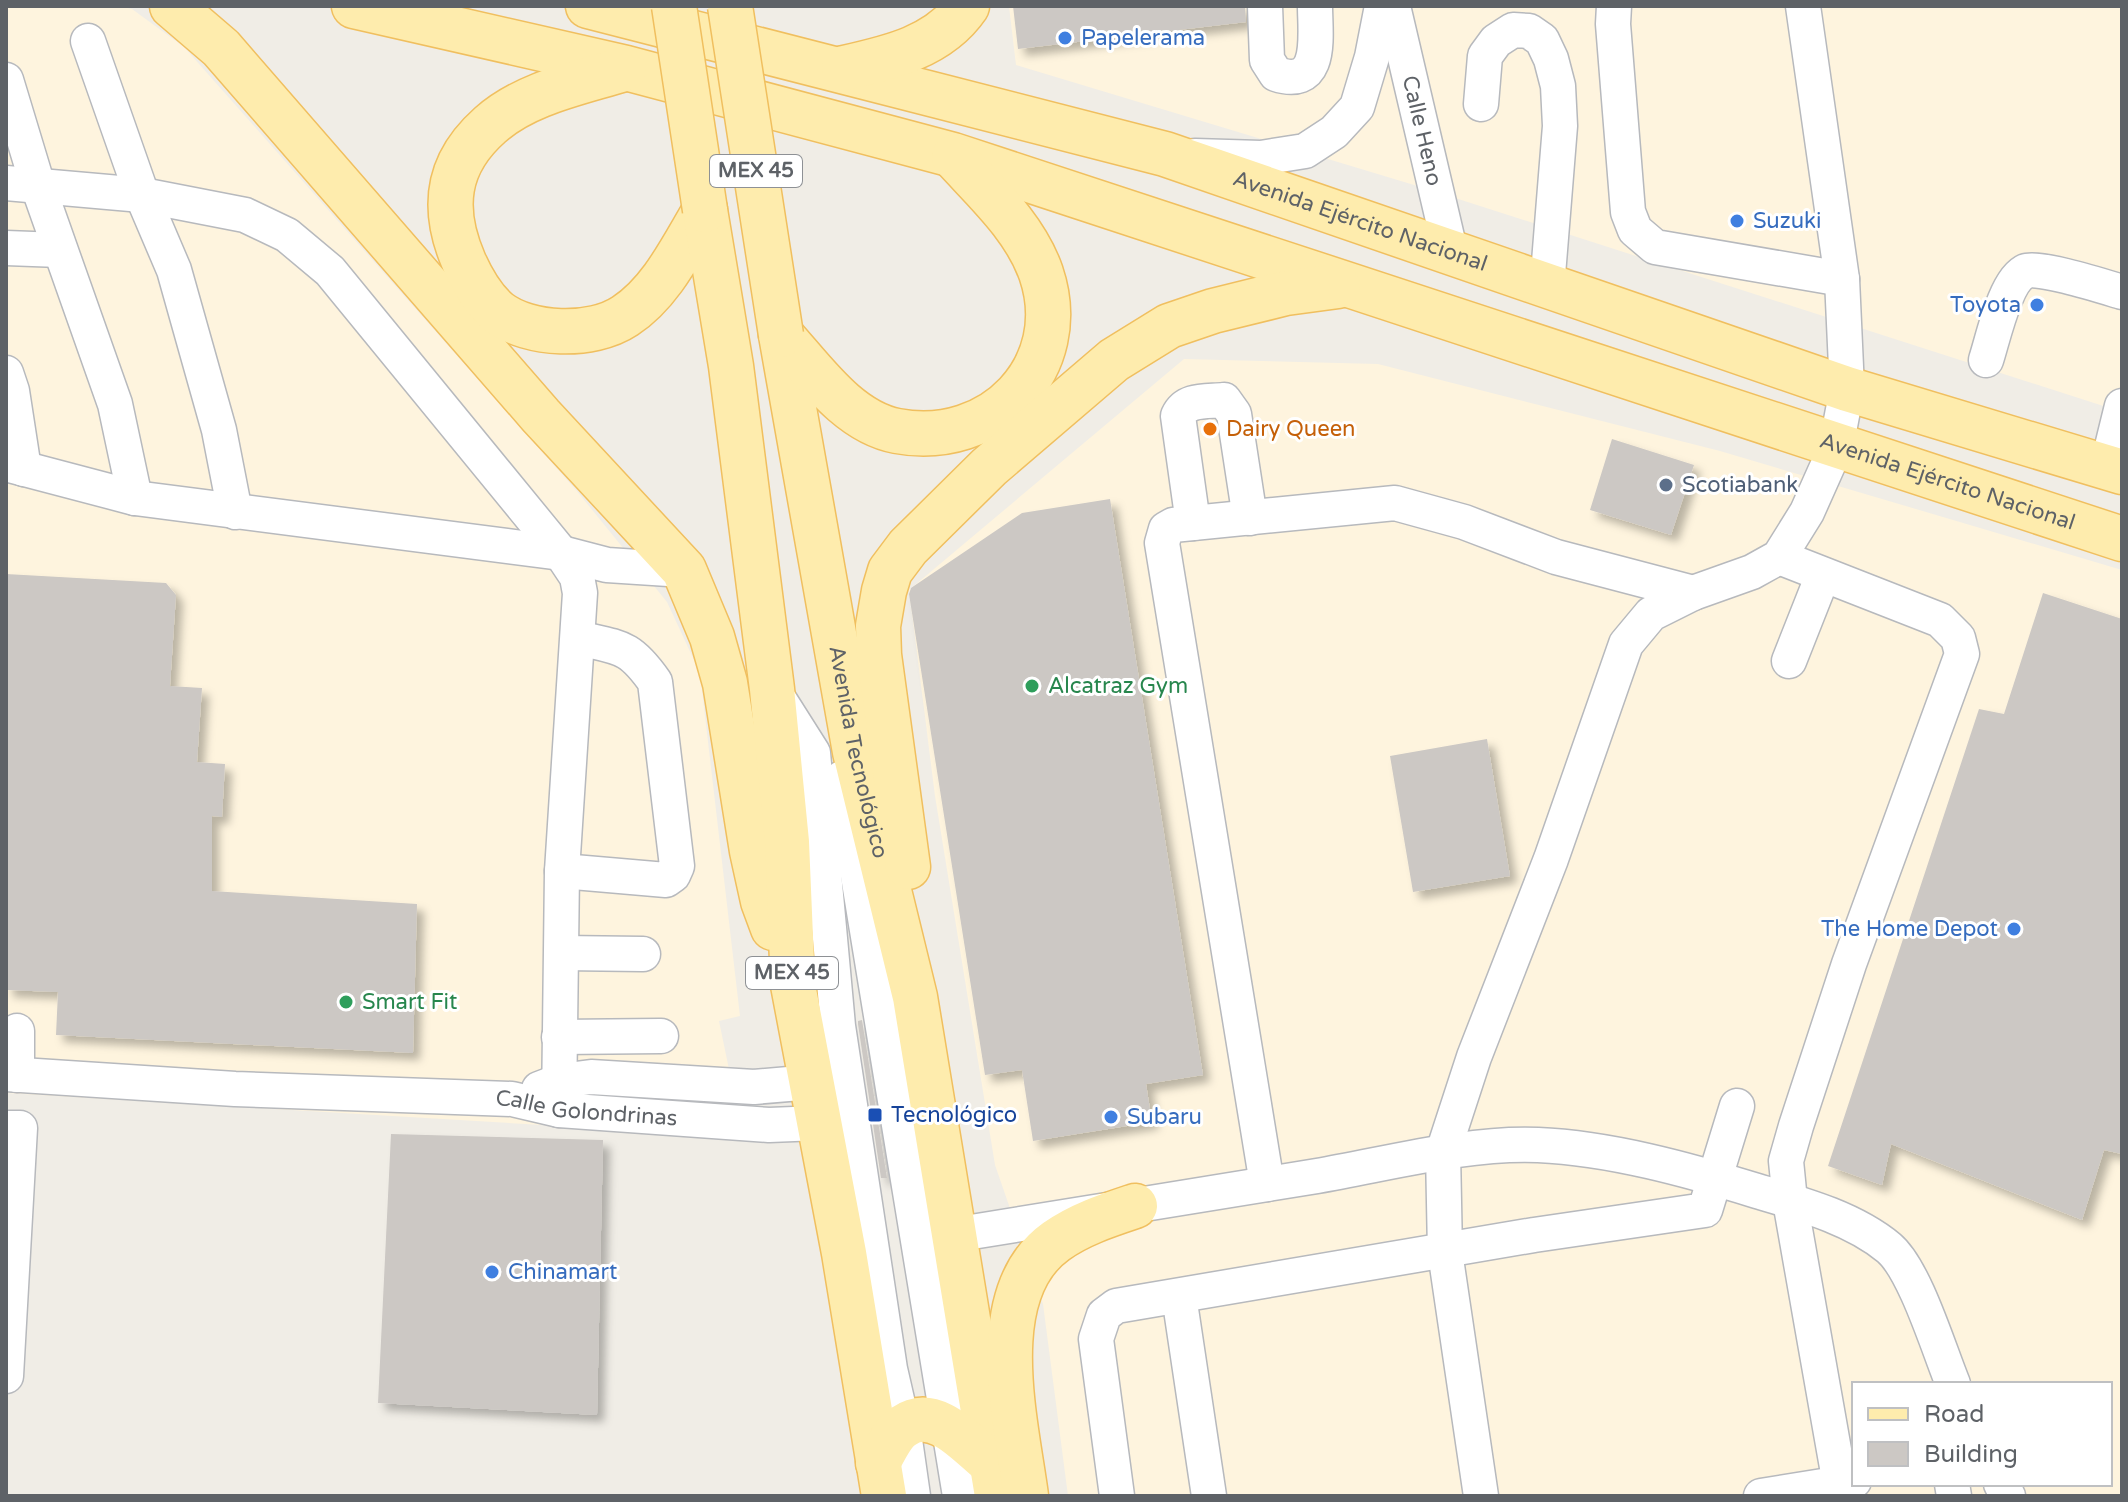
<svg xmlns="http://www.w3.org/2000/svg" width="2128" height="1502" viewBox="0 0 2128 1502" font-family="'Varela Round',sans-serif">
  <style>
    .commercial { fill: #fef4de; fill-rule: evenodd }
    .building { fill: #ccc8c4; filter: url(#shadow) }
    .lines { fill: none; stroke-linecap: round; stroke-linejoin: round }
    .minor-casing { stroke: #b7b9bd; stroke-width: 37 }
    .major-casing { stroke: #f0bf5f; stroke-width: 47 }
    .minor { stroke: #fff; stroke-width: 34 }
    .major { stroke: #feecad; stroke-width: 44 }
    .major-bridge-casing { stroke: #f0bf5f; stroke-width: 47; stroke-linecap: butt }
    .major-bridge { stroke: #feecad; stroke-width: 44 }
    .shop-dot { fill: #3f7fe0; stroke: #fff; stroke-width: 3 }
    .food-dot { fill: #e8710a; stroke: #fff; stroke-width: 3 }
    .service-dot { fill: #5c6f8a; stroke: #fff; stroke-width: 3 }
    .leisure-dot { fill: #2e9e5b; stroke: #fff; stroke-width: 3 }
    .transit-dot { fill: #1a4fb4; stroke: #fff; stroke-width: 3 }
    .labels { text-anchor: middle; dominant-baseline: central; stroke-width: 6; stroke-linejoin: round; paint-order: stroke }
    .shield { fill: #fff; stroke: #8e9195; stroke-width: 2 }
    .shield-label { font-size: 20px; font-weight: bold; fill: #5e6267 }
    .shop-label { font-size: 22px; fill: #366cbe; stroke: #fff; text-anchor: start }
    .street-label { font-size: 22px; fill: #5e6267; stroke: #fff }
    .food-label { font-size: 22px; fill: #c56008; stroke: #fff; text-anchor: start }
    .service-label { font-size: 22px; fill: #4e5e75; stroke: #fff; text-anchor: start }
    .leisure-label { font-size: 22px; fill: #27864d; stroke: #fff; text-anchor: start }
    .transit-label { font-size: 22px; fill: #164399; stroke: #fff; text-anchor: start }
  </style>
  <defs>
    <filter id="shadow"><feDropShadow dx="7" dy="7" stdDeviation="4" flood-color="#0004"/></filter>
  </defs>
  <rect width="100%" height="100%" fill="#f0ede6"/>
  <!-- commercial -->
  <path class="commercial" d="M6 6H119L132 9 184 47 576 490 667 602 700 673 740 1016 719 1021 743 1137 6 1093Z
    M1009 6H2122V412L1424 188 1016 65Z
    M1184 359 1378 364 1720 451 2122 570V1496H1068L1043 1304 995 1165 935 796 909 590ZM1854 1384H2110V1484H1854Z"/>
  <!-- building -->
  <path class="building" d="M1013 6H1245L1246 22 1018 49Z
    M1612 439 1694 465 1671 535 1590 510Z
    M1110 499 1203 1075 1146 1084 1152 1122 1033 1141 1022 1070 985 1075 909 594 911 588 1022 513Z
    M6 574 166 583 176 595 170 686 202 688 197 762 225 764 222 817 212 816V891L417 904 413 1053 56 1035 58 992 6 990Z
    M2043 593 2122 619V1154L2104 1150 2082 1220 1891 1144 1882 1185 1828 1166 1979 709 2004 714Z
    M1487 739 1510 876 1413 892 1390 756Z
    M862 1020 887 1178H881L858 1024V1021Z
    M391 1134 603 1140 597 1415 378 1403Z"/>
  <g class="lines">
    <!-- minor casing -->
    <g class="minor-casing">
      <g id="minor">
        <path d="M1265 6 1267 60 1276 74C1324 90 1315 35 1315 6"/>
        <path id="s1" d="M1393 6 1451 254"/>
        <path d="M1614 6 1613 24 1628 212 1635 230 1655 247 1842 279"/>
        <path d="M88 41 142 195 174 270 219 430 235 512"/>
        <path d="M6 80 38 186 115 404 135 498"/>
        <path d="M1481 104 1485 56 1496 41 1513 30 1529 31 1542 40 1551 59 1558 86 1560 126 1547 287"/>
        <path d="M1195 156 1261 158 1305 151 1334 132 1357 107 1372 57 1382 6"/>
        <path d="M6 183 142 195 245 215 287 235 330 271 561 553"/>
        <path d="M6 248 60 250"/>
        <path d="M1986 360C1993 339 2005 280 2026 271 2039 266 2105 287 2122 292"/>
        <path d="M6 373 12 391 24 469"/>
        <path d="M6 464 135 498 561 553"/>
        <path d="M2107 467 2122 406"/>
        <path d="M1193 523 1178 416C1186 398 1207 402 1224 400L1234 414 1250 518"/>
        <path d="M1779 557 1940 620 1958 638 1962 654 1849 964 1796 1126 1786 1161 1790 1201 1840 1484"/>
        <path d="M1789 661 1823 575"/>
        <path d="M775 693 813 753 838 1026 890 1369 903 1426 913 1496"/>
        <path d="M842 778 960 1496"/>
        <path d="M562 871 666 880 673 875 677 866 655 682C629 645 620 648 578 638"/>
        <path d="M562 953 643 954"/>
        <path d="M559 1037 661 1036"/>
        <path id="s2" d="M6 1074 235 1089 512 1099 559 1110 769 1125 819 1123"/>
        <path d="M17 1075V1031"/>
        <path d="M539 1089 560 1081 591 1077 754 1087 812 1082"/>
        <path d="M559 1110 562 871 580 593 577 577 561 553 607 565 684 570"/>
        <path d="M6 1128H20L6 1376"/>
        <path d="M1267 1184 1162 543 1166 529 1173 525 1395 503 1464 522 1556 557 1693 593"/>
        <path d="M953 1235C1074 1215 1196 1196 1317 1176 1387 1164 1467 1142 1538 1145 1610 1148 1689 1170 1757 1191 1801 1204 1853 1218 1889 1248 1915 1270 1939 1350 1953 1384"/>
        <path d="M1179 1296 1209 1496"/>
        <path d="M1952 1484 1954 1496"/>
        <path d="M2001 1484 2008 1496"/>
        <path d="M1117 1496 1096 1339 1104 1315 1116 1306 1534 1235 1705 1210 1737 1106"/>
        <path d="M1481 1496 1445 1252 1443 1152 1474 1057 1551 859 1626 644 1651 614 1693 593 1752 572 1779 557 1807 512 1836 447 1847 389 1842 279 1803 6"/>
        <path d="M1761 1496 1854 1481"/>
      </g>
    </g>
    <!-- major casing -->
    <g class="major-casing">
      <g id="major">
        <path d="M172 6 221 48 541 416 684 570 712 637 725 683 752 851 763 901 773 928"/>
        <path id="s3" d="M354 6 626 68 953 155 2122 539"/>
        <path id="s4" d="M588 6 1165 154 1847 389 2122 472"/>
        <path d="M844 68C889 58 939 47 967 6"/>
        <path d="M624 69C579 83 526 93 490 125 446 164 441 209 464 262 472 280 483 299 498 312 529 336 592 338 625 316 662 292 683 246 705 210"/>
        <path d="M705 210 731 366 772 689 787 842 793 985 844 1253 884 1496"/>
        <path id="s5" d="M781 335 855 752 915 997 997 1496"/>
        <path d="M782 336C813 370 848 422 897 431 992 449 1073 367 1041 273 1025 227 986 192 954 157"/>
        <path d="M908 867 879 655 878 626 884 591 890 571 908 547 989 467 1114 360 1169 326 1213 311 1286 293 1338 286"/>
        <path d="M878 1463C885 1451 892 1433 904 1426 935 1404 968 1445 991 1463"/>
        <path d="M1026 1496C1016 1421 983 1293 1056 1241 1080 1224 1108 1215 1135 1206"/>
      </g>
    </g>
    <!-- minor -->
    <use href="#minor" class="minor"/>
    <!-- major -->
    <use href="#major" class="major"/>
    <!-- major-bridge casing -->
    <g class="major-bridge-casing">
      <path id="major-bridge" d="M674 6 705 210
        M730 6 781 335"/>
    </g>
    <!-- major-bridge -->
    <use href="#major-bridge" class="major-bridge"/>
  </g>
  <!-- markers -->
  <g class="shop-dot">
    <circle cx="1065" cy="38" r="8"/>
    <circle cx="1737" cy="221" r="8"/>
    <circle cx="2037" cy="305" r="8"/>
    <circle cx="2014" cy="929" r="8"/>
    <circle cx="1111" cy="1117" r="8"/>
    <circle cx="492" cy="1272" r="8"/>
  </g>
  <circle class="food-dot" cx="1210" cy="429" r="8"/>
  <circle class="service-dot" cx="1666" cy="485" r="8"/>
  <g class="leisure-dot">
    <circle cx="1032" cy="686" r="8"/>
    <circle cx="346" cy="1002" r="8"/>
  </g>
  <rect class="transit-dot" x="867" y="1107" width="16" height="16" rx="4"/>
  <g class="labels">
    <!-- shield labels -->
    <g class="shield">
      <rect x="710" y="155" width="92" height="32" rx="6"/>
      <rect x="746" y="957" width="92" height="32" rx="6"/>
    </g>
    <g class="shield-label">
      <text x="756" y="171">MEX 45</text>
      <text x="792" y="973">MEX 45</text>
    </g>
    <!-- shop labels -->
    <g class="shop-label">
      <text x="1081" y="38">Papelerama</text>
      <text x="1753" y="221">Suzuki</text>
      <text x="2021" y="305" text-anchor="end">Toyota</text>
      <text x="1998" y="929" text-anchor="end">The Home Depot</text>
      <text x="1127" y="1117">Subaru</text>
      <text x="508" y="1272">Chinamart</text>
    </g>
    <!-- street labels -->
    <g class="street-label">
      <text stroke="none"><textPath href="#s1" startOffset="128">Calle Heno</textPath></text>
      <text stroke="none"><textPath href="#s4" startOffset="802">Avenida Ejército Nacional</textPath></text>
      <text stroke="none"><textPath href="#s3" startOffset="1664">Avenida Ejército Nacional</textPath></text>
      <text stroke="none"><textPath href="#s5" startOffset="424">Avenida Tecnológico</textPath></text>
      <text stroke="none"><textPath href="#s2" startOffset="582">Calle Golondrinas</textPath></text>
    </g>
    <!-- food labels -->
    <g class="food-label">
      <text x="1226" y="429">Dairy Queen</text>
    </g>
    <!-- service labels -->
    <g class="service-label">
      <text x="1682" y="485">Scotiabank</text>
    </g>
    <!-- leisure labels -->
    <g class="leisure-label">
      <text x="1048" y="686">Alcatraz Gym</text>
      <text x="362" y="1002">Smart Fit</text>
    </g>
    <!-- transit labels -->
    <g class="transit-label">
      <text x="891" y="1115">Tecnológico</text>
    </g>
  </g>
  <!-- border -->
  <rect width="2128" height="1502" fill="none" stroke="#5e6267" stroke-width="16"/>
  <!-- legend -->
  <rect x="1852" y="1382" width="260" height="104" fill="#ffffff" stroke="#bfc0c2" stroke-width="2"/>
  <rect x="1868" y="1408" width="40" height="12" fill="#feecad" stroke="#bfc0c2" stroke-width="2"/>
  <text x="1924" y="1422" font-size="24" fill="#5e6267">Road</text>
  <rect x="1868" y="1442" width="40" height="24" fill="#ccc8c4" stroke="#bfc0c2" stroke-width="2"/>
  <text x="1924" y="1462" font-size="24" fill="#5e6267">Building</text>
</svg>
